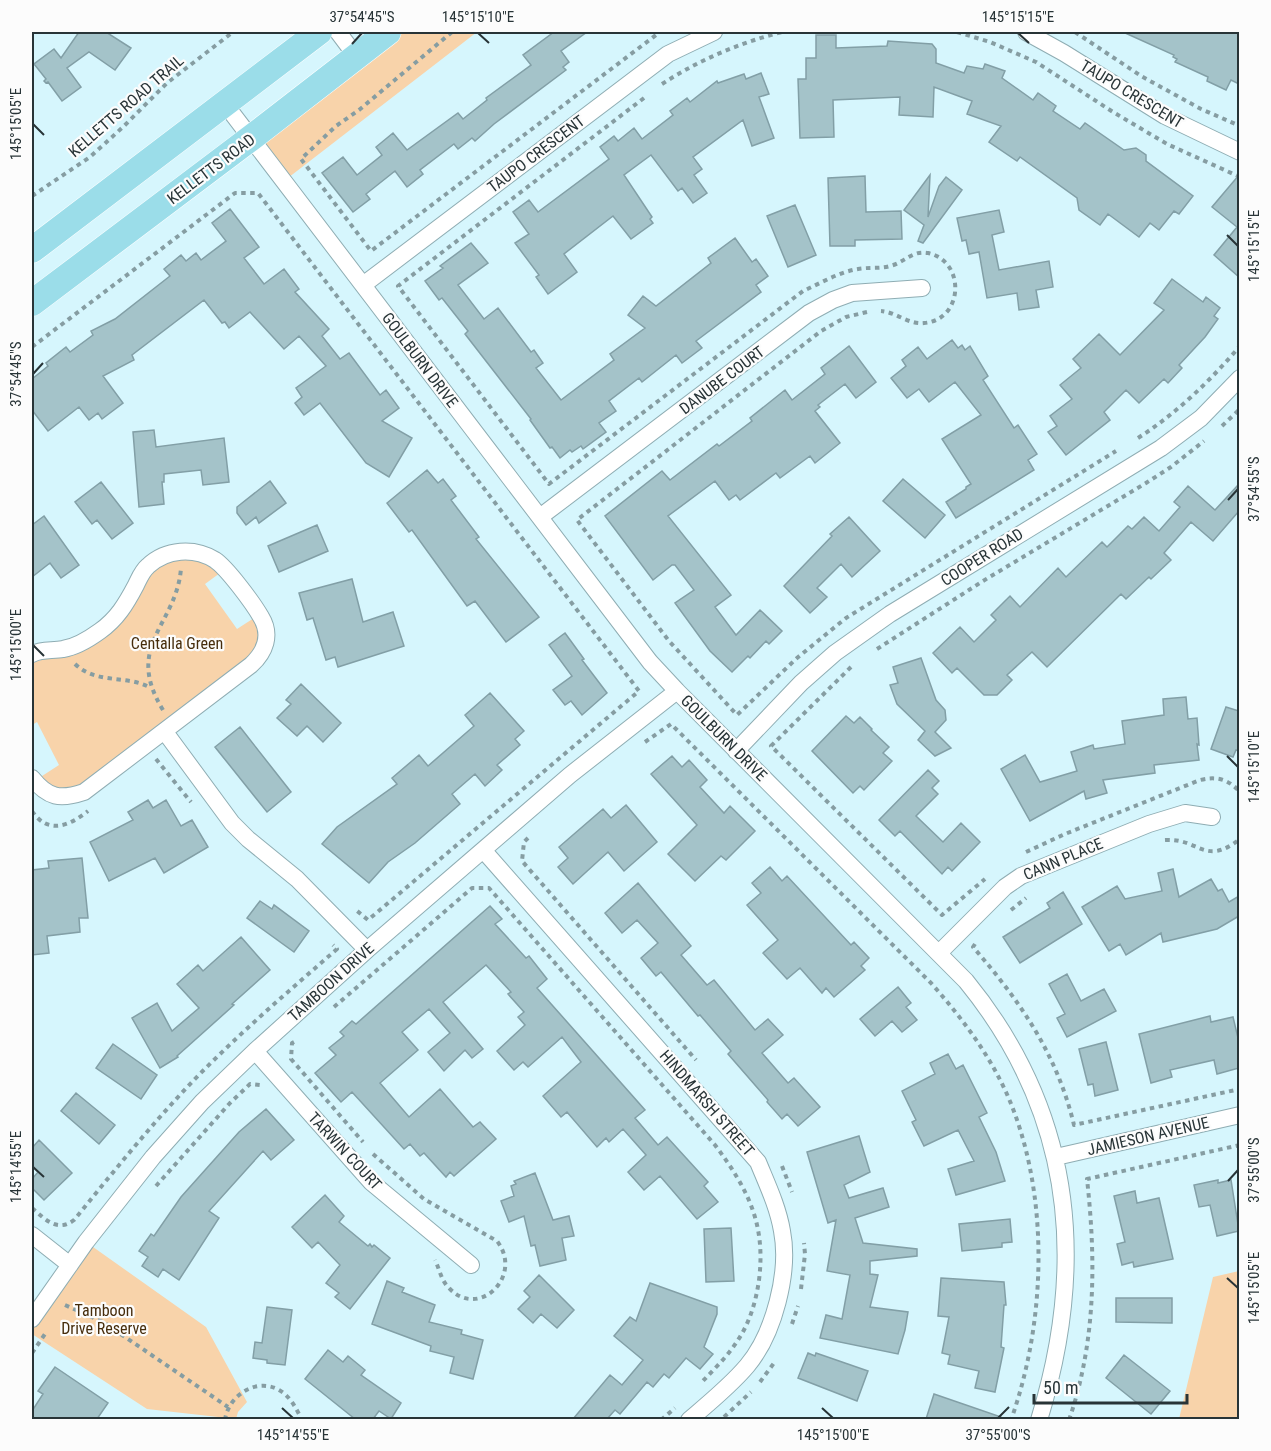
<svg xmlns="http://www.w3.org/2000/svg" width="1271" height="1451" viewBox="0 0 1271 1451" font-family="'Roboto Condensed',sans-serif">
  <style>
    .green { fill: #f8d3aa }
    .building { fill: #a4c3c9; stroke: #829fa6; stroke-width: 1.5 }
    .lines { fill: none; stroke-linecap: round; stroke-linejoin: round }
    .minor-casing { stroke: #8fadb3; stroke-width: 18 }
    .primary-casing { stroke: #fff; stroke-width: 27 }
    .path { stroke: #869da2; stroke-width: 4; stroke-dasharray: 4.5 4.5; stroke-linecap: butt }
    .minor { stroke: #fff; stroke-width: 16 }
    .primary { stroke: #9bdde9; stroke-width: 26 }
    .ticks { fill: none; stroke: #283437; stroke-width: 2 }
    .labels { text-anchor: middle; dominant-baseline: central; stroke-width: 4.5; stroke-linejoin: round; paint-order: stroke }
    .street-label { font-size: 16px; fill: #283437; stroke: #fcfcfc }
    .park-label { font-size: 16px; fill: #462c0b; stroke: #fcfcfc }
    .neatline { fill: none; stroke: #283437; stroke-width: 2 }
    .ticks-label { font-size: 15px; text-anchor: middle; fill: #283437 }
  </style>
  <rect width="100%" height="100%" fill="#d6f6fd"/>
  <!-- green -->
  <path class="green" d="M388 32H477L284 181 251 138Z
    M181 558 203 562 220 573 205 584 237 629 254 618C261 631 259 640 254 653L80 786 61 791 39 778 59 765 37 722 32 725V663L50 657 63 656 144 582 159 566Z
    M86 1242 206 1327 247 1402 238 1412 236 1419 147 1409 32 1334V1319Z
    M1239 1271V1419H1179L1213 1277Z"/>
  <!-- building -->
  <path class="building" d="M79 32H106L131 48 115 70 89 52 67 68 81 87 62 101 48 82 46 83 44 81 46 79 34 64 54 49 61 58Z
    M554 32H587L561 51 569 62 563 67 566 70 494 124 475 141 472 138 458 149 454 144 420 170 423 174 407 187 395 171 366 194 370 199 353 212 322 173 343 157 357 175 382 155 376 147 393 133 407 150 458 113 463 119 487 100 486 98 531 65 523 55Z
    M1123 32H1239V84L1231 80 1226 90 1207 81 1208 77 1175 62 1177 59 1173 57 1174 55Z
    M816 35H836V48L887 46 888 41 932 44 936 49V63L964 73 967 66 983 69 985 64 1005 71 1002 78 1033 100 1038 93 1056 106 1053 111 1080 129 1085 123 1124 150 1136 148 1146 155V161L1193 196 1179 214 1174 211 1159 230 1150 223 1139 237 1108 214 1100 225 1079 210 1077 198 1020 157 1017 161 989 142 1001 126 967 114 972 101 934 87 933 117 899 115 900 97 833 100 834 137 800 138 798 79H806V58H816Z
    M761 73 769 94 759 97 774 138 752 146 743 120 693 157 702 169 694 175 707 193 693 203 682 188 678 191 651 155 624 175 652 217 650 219 653 223 631 239 613 216 564 254 577 272 548 294 536 277 539 275 515 243 529 234 513 212 529 200 538 212 609 159 600 147 614 136 618 141 634 128 642 139 673 115 670 111 687 98 690 102 717 81 718 83 744 74 746 79Z
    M930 175 928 217 939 186 946 177 962 190 923 243 918 241 924 225 904 210Z
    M1239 175V277L1214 255 1237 227 1212 207Z
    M865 176 866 212 901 211 902 239 855 240V246H830L828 178Z
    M795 205 816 255 788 267 767 216Z
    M230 209 259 247 244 258 264 284 284 269 299 289 295 292 329 329 322 336 340 359 349 353 380 395 386 390 399 408 382 421 412 438 389 477 366 463 320 403 304 415 295 403 302 397 296 388 326 366 299 336 284 349 250 312 229 328 225 322 222 323 204 300 132 355 134 360 103 376 123 403 102 419 98 413 89 420 79 407 48 431 32 410V379L48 366 46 363 66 347 70 352 93 335 91 331 115 319 170 276 164 269 181 255 186 261 196 253 201 260 226 241 212 223Z
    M999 210 1004 232 992 235 999 270 1049 261 1053 287 1036 290 1039 307 1019 310 1017 293 987 298 979 252 969 254 966 240 962 241 957 218Z
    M735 238 752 262 756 259 768 276 756 285 761 292 696 341 702 348 682 363 676 355 642 382 639 378 609 401 616 411 599 423 606 432 583 449 581 446 572 452 570 450 560 458 552 447 550 448 530 420 531 419 465 334 468 331 442 298 439 300 425 281 443 268 440 266 471 243 488 263 458 285 484 319 498 308 531 352 534 350 543 363 536 368 561 400 614 360 610 354 645 328 628 315 643 296 656 306 711 263 708 258Z
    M1172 279 1203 302 1206 297 1220 308 1214 316 1218 319 1205 337 1179 365 1182 368 1168 383 1164 379 1139 403 1126 390 1104 412 1110 420 1066 455 1048 432 1057 426 1050 416 1072 399 1060 385 1081 368 1073 359 1099 334 1120 355 1164 310 1154 303Z
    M952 340 958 348 962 345 965 350 970 346 988 376 983 380 1014 428 1018 425 1037 454 1028 460 1034 470 956 518 946 502 966 489V487L971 484 942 439 981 415 955 382 929 402 919 389 907 398 891 378 906 366 902 360 918 347 927 359Z
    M849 346 876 382 856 398 845 384 818 405 820 407 815 411 840 443 815 463 810 456 780 478 776 473 740 500 736 495 729 500 715 481 668 516 731 595 715 607 736 635 760 610 782 631 769 644 766 641 750 658 748 656 732 672 710 651 675 603 694 590 675 565H672L653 580 605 516 662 471 670 480 717 444 719 446 752 421 750 418 785 390 792 400 825 374 821 368Z
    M154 430 156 447 224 438 229 482 203 485 201 470 164 474V482H162L164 504 139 507 133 432Z
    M427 470 438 483 443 479 456 496 451 500 479 537 476 539 539 617 506 642 475 601 467 606 412 530 409 532 387 503Z
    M903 479 945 515 925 538 883 501Z
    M270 481 286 503 259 523 256 517 246 525 237 513V507Z
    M101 482 133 523 112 539 97 520 92 524 75 502Z
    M1239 484V511L1213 541 1191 522 1164 553 1171 560 1151 579 1149 577 1126 599 1121 594 1047 667 1032 652 1007 675 1012 680 997 695H984L957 668 952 673 933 653 960 627 974 642 996 620 991 615 1010 596 1020 607 1058 568 1066 577 1102 542 1107 547 1128 526 1132 529 1144 517 1159 531 1180 507 1174 502 1188 486 1215 510Z
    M44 516 79 565 61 578 50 563 32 577V525Z
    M849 517 880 551 852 577 841 564 817 588 827 597 810 613 784 586 832 536 830 534Z
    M317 525 328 551 279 572 268 546Z
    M352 579 363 622 393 612 404 646 338 667 335 657 326 660 313 618 307 620 299 593Z
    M565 633 584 659 582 660 607 693 582 715 571 701 565 705 553 690 572 676 549 645Z
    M921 658 936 700 945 710 946 720 935 732 951 748 935 756 918 740 925 731 897 704 890 685 898 683 893 667Z
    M301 684 341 723 323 742 307 726 297 736 277 718 291 704 286 700Z
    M490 693 524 731 515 739 520 745 497 765 502 770 485 786 475 774 452 794 460 804 415 843 388 862 369 883 322 844 337 827 397 784 392 778 419 755 428 766 474 726 465 715Z
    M1186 697 1188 719 1197 718 1199 745 1197 744 1199 760 1154 765 1155 773 1103 780 1107 793 1086 799 1084 791 1030 821 1001 769 1025 755 1040 782 1077 771 1071 752 1093 745 1094 749 1125 744 1122 721 1164 715 1163 699Z
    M1226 707 1239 711V751L1236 750 1233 757 1211 749Z
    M846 716 854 723 860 717 872 729 871 730 889 747 883 753 892 761 864 790 860 786 853 793 812 751Z
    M240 727 291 792 267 812 215 747Z
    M672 756 682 767 689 760 707 780 700 787 724 813 730 806 755 831 726 860 721 856 695 881 668 854 697 825 651 774Z
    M928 770 939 781 932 788 938 794 916 816 943 842 961 823 980 842 952 871 948 867 942 874 900 831 895 836 879 820Z
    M148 800 153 808 166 800 181 826 192 820 208 847 164 873 155 858 109 881 90 842 133 820 128 812Z
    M626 805 657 842 624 871 608 852 573 884 558 867 568 858 559 847 603 809 611 818Z
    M82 858 88 918H79L80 932 47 936 49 953 32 955V870L49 868 48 861Z
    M770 867 782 881 787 876 851 945 854 942 869 958 861 966 865 970 834 997 826 988 822 993 800 968 787 979 763 953 778 940 747 905 761 893 752 883Z
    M1173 869 1179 897 1211 879 1218 891 1222 889 1229 902 1239 896V916L1217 929 1163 942 1161 933 1126 955 1120 944 1109 951 1082 907 1117 886 1125 899 1162 891 1158 873Z
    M638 883 691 946 681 955 707 985 714 980 755 1030 768 1019 783 1035 762 1053 788 1083 794 1078 820 1107 798 1126 787 1114 782 1119 767 1102 768 1100 728 1054 731 1051 700 1015 698 1016 661 972 656 976 641 958 658 943 637 920 622 933 605 913Z
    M1063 892 1082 924 1020 963 1003 937 1050 908 1047 903Z
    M260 901 272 909 274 905 309 931 294 952 247 918Z
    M490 906 502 919 495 924 526 958 529 956 547 979 537 988 645 1110 635 1118 658 1145 667 1137 708 1182 704 1186 718 1202 697 1219 660 1176 644 1190 628 1172 646 1155 623 1129 609 1142 606 1138 597 1147 567 1112 561 1117 543 1096 581 1062 562 1037 528 1067 523 1062 514 1070 497 1051 525 1025 518 1017 524 1012 508 994 511 992 486 965 443 1002 483 1049 472 1058 465 1050 444 1071 428 1052 450 1033 429 1009 402 1032 418 1050 380 1083 409 1117 440 1089 473 1127 480 1122 496 1139 454 1176 450 1172 446 1177 424 1153 420 1156 410 1144 404 1149 352 1092 341 1102 315 1073 336 1055 329 1048 344 1036 340 1032 352 1021 356 1024Z
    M241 937 270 970 232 1004 234 1005 177 1056 178 1057 160 1068 132 1018 157 1003 172 1031 199 1008 177 984 198 965 203 971Z
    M1067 974 1081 1001 1104 989 1116 1011 1067 1037 1057 1018 1065 1014 1049 984Z
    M898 987 911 1003 906 1007 917 1020 902 1032 892 1021 875 1036 860 1019Z
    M1210 1016 1211 1022 1233 1017 1239 1042V1068L1217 1074 1214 1060 1170 1070 1172 1077 1151 1083 1139 1034Z
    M1106 1042 1118 1090 1095 1096 1093 1084 1088 1085 1079 1049Z
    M113 1044 157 1075 141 1099 96 1068Z
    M948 1054 956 1069 963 1065 987 1113 979 1117 996 1152 1005 1181 956 1195 948 1169 974 1161 958 1130 924 1146 912 1122 916 1120 902 1091 935 1074 930 1063Z
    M76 1093 115 1125 99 1144 61 1111Z
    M266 1109 294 1140 271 1160 263 1151 209 1211 219 1218 179 1280 163 1269 158 1277 142 1266 148 1257 139 1251 151 1234 154 1236 181 1197 239 1132Z
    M859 1136 870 1172 844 1185 849 1198 883 1188 889 1207 855 1218 863 1243 917 1249V1256L870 1261V1274L878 1275 870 1307 908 1312 905 1330 898 1354 820 1338 826 1315 842 1319 850 1275 827 1271 836 1220 828 1223 807 1152Z
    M39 1140 72 1173 44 1200 32 1188V1179L38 1172 32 1165V1148Z
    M535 1173 553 1220 569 1216 574 1236 562 1238 566 1260 540 1266 535 1245 531 1246 524 1216 509 1222 501 1201 514 1196 511 1186 516 1184 514 1181Z
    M1218 1180V1183L1231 1180 1239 1231 1217 1236 1210 1205 1199 1207 1194 1185Z
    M1135 1191 1137 1203 1159 1198 1173 1259 1134 1267 1133 1262 1122 1265 1117 1244 1125 1242 1114 1196Z
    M325 1195 344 1216 339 1222 368 1246 370 1244 372 1247 374 1245 390 1258 350 1309 335 1297 339 1293 326 1283 340 1265 318 1242 312 1248 292 1227Z
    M1010 1219 1012 1242 1002 1243V1247L962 1251 959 1224Z
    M731 1228 734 1281 706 1282 704 1229Z
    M539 1275 574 1310 557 1328 541 1314 533 1323 518 1309 530 1297 524 1291Z
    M941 1278 1004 1282 1006 1305H1004L1001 1347 1004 1348 995 1392 975 1388 979 1371 948 1364 950 1355 942 1353 949 1317 938 1316Z
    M387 1281 404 1288 402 1292 435 1305 429 1322 462 1330 461 1334 483 1340 473 1379 450 1373 454 1357 430 1351 431 1346 372 1324Z
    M650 1283 717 1307V1314L704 1347 713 1354 700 1369 686 1358 669 1378 664 1374 653 1387 647 1382 620 1414 615 1410 607 1419H573L610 1375 622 1385 643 1360 614 1336 630 1317 636 1321Z
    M1116 1298H1172V1323L1116 1322Z
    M267 1307 292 1310 285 1365 267 1363V1360L253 1358 255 1342 262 1343Z
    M328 1350 343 1362 348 1356 365 1370 361 1375 401 1403 391 1419 379 1411 373 1419H355L305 1379Z
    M808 1353 815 1356 816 1353 868 1371 857 1401 798 1378Z
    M1124 1355 1170 1391 1151 1414 1106 1378Z
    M55 1367 108 1403 97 1419H32V1411L43 1394 38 1391Z
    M934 1394 1001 1417V1419H926Z"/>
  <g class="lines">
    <!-- minor casing -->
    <g class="minor-casing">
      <path id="minor" d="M338 32 356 56
        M1026 32 1064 53 1165 116 1240 152
        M225 104 650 662 677 691 966 981C1073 1112 1088 1261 1039 1420
        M363 285 668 54 714 32
        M540 517 809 313 833 300 852 293 922 288
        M32 654C42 649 52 651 63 649 76 647 89 639 100 631 117 619 126 604 136 585 139 579 142 571 148 566 166 549 194 547 215 560 227 568 253 603 261 617 272 635 265 652 251 665L84 792C60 800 48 798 32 778
        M165 732 232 823 248 839 297 879 367 950
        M736 751 801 683 835 653 890 614 1161 448 1201 418 1240 378
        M484 851 758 1162C767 1184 778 1207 782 1231 790 1272 774 1334 747 1366 730 1386 709 1403 689 1420
        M939 953 1005 887 1021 876 1149 824 1185 813 1212 817
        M255 1051 371 1182 471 1265
        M1056 1157 1240 1115
        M32 1235 70 1265
        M32 1319 86 1242 153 1157 202 1102 255 1051 367 950 570 775 677 691"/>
    </g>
    <!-- primary casing -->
    <g class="primary-casing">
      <path id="primary" d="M32 250 319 32
        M32 303 251 138 388 32"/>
    </g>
    <!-- path -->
    <path class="path" d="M452 32 359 110 336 126 301 159 371 251 660 32
      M957 32 990 42 1036 62 1113 112 1167 144 1240 177
      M1075 32 1141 76 1201 109 1240 126
      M662 84C699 60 739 43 782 32
      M644 98 398 286 549 484 803 291C821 283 839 272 858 269 869 267 880 269 890 266 904 263 912 250 928 253 966 261 964 320 924 323 909 325 896 312 881 311
      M32 196 90 157 123 127 167 83 233 32
      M867 312 846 317 821 331 577 520 669 641 737 715 797 658 846 618 1116 451
      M32 347 235 193H258L639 691 368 920 356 910
      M1222 426 1240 409
      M1138 438C1177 413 1210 381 1240 346
      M877 649 983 581 1146 483 1171 467 1204 441
      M75 664C97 685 126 674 151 688
      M851 667 771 746 942 915 985 879
      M163 710C123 645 177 625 181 568
      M645 742 671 724 931 983C961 1017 987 1051 1006 1092 1050 1190 1047 1319 1011 1420
      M156 759 191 802
      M32 811C48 835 69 826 88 811
      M528 838 524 842 522 861 696 1060
      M1165 840C1200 838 1204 867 1240 839
      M1026 852 1065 834 1200 780C1217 776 1228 779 1240 792
      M1011 910 1026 898
      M975 944 973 947C1020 1001 1057 1054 1074 1125L1240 1089
      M334 1007 472 888H489L715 1145C748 1189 766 1224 759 1280 756 1301 750 1322 738 1340 728 1356 714 1369 702 1382
      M294 1042 292 1043 291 1059 363 1142
      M373 1154 424 1199 497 1241C524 1276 479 1319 450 1289 441 1281 440 1270 435 1260
      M782 1166 792 1192
      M156 1186 230 1103 250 1084 260 1085
      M32 1208C45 1219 57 1233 74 1220 120 1164 165 1107 218 1056 256 1019 297 984 337 949L333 945
      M801 1289 805 1254 804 1243
      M65 1305 103 1322 228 1407
      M792 1324 798 1306
      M32 1353 45 1334
      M760 1382 774 1363
      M724 1417 751 1392
      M225 1420C228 1396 256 1377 279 1390 290 1396 296 1408 302 1420
      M661 1420 675 1408
      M1069 1420C1096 1342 1096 1260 1087 1179L1240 1145"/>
    <!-- minor -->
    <use href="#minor" class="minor"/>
    <!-- primary -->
    <use href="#primary" class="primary"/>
  </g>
  <!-- ticks -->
  <path class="ticks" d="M478 33 489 43M1018 33 1029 43M352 44 362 33M33 124 44 135M1227 235 1238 246M33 374 43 363M1228 500 1238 489M33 645 44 656M1227 756 1238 767M33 1167 44 1177M1228 1181 1238 1170M1227 1278 1238 1288M282 1408 293 1418M822 1408 833 1418M998 1418 1009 1407"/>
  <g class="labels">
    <!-- street labels -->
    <g class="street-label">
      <text transform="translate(1132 94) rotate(31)">TAUPO CRESCENT</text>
      <text transform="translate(126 106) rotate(-41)">KELLETTS ROAD TRAIL</text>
      <text transform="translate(536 154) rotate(-37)">TAUPO CRESCENT</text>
      <text transform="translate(211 169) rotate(-37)">KELLETTS ROAD</text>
      <text transform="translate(420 360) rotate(53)">GOULBURN DRIVE</text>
      <text transform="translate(722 380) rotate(-37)">DANUBE COURT</text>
      <text transform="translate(982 557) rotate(-32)">COOPER ROAD</text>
      <text transform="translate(724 738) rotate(45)">GOULBURN DRIVE</text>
      <text transform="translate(1063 859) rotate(-23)">CANN PLACE</text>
      <text transform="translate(331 982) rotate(-42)">TAMBOON DRIVE</text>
      <text transform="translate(707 1103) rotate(49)">HINDMARSH STREET</text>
      <text transform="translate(1148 1136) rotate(-13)">JAMIESON AVENUE</text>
      <text transform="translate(345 1151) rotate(47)">TARWIN COURT</text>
    </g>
    <!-- park labels -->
    <g class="park-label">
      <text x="177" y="643">Centalla Green</text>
      <text x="104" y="1310">Tamboon<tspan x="104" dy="18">Drive Reserve</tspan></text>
    </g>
  </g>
  <!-- border -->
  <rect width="1271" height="1451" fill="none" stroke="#fcfcfc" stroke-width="66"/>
  <!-- scale -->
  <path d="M1034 1394v9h153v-9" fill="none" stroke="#283437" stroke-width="3"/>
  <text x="1043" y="1394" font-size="18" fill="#283437" stroke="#fcfcfc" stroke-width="4.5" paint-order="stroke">50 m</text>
  <rect x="33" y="33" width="1205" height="1385" class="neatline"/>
  <g class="ticks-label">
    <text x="362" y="22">37°54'45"S</text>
    <text x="478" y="22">145°15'10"E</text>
    <text x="1018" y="22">145°15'15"E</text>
    <text transform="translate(16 124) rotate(-90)" y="5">145°15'05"E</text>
    <text transform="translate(1254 246) rotate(-90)" y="5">145°15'15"E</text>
    <text transform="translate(16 374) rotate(-90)" y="5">37°54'45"S</text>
    <text transform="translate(1254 489) rotate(-90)" y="5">37°54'55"S</text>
    <text transform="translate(16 645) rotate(-90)" y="5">145°15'00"E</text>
    <text transform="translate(1254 767) rotate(-90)" y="5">145°15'10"E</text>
    <text transform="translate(16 1167) rotate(-90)" y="5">145°14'55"E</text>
    <text transform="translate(1254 1170) rotate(-90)" y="5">37°55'00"S</text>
    <text transform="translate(1254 1288) rotate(-90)" y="5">145°15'05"E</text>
    <text x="293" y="1440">145°14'55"E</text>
    <text x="833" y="1440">145°15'00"E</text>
    <text x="998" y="1440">37°55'00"S</text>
  </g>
</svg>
